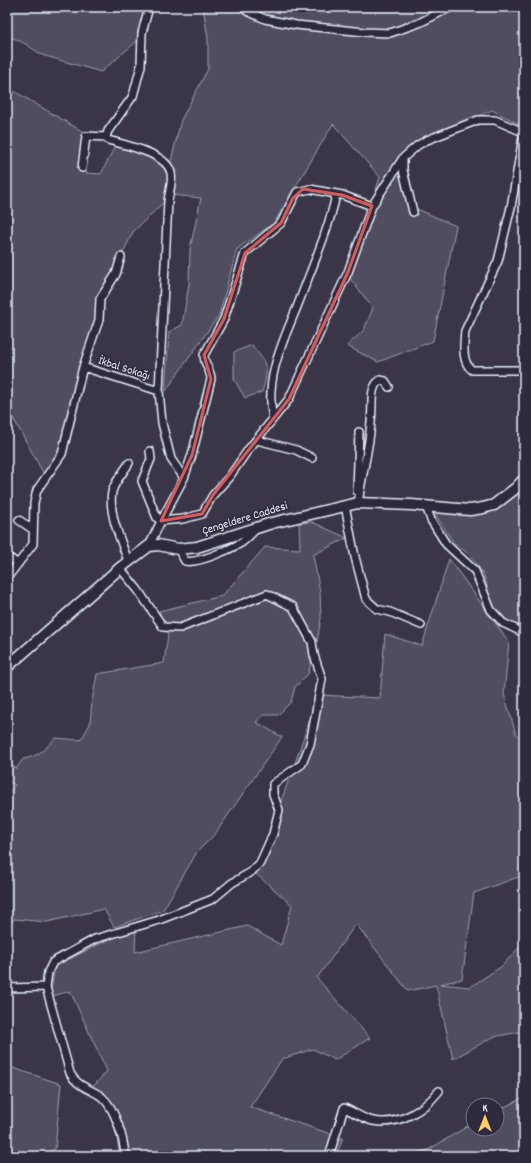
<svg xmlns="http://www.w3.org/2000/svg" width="531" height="1163" viewBox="0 0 531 1163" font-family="Dekko,sans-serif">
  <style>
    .green { fill: #504e5f; stroke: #9ca0ac }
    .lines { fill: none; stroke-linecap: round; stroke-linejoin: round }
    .street-casing { stroke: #e8f1f8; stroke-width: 10 }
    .secondary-casing { stroke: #e8f1f8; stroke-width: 13 }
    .street { stroke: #2f2a3d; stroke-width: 7 }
    .secondary { stroke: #2f2a3d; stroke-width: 10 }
    .marked { fill: none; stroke: #da5a5c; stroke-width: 3; stroke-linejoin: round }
    .labels { text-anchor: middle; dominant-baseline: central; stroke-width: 3; stroke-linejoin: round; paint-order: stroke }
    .street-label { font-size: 12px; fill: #e8f1f8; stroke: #2f2a3d }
  </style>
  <rect width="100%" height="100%" fill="#3a3648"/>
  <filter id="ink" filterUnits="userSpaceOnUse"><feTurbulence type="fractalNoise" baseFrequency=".025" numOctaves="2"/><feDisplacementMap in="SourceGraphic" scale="8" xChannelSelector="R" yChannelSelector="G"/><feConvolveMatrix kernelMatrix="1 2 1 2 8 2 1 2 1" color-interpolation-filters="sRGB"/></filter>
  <g filter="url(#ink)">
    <!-- green -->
    <path class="green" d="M7 7H149L143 36 101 72 42 55 26 44 7 35Z
      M203 7H524V119L521 125 492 110 407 148 401 175 417 209 456 226 433 341 378 362 347 346 364 330 373 308 348 276 380 177 333 124 274 223 237 249 219 315 165 392 169 332 182 325 189 284 190 249 201 198 171 195 133 232 104 292 61 451 45 476 7 407V87L85 133 86 173 101 174 117 142 171 161 181 120 208 69V39Z
      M252 345C267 365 270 367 262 392L245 398 234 379V352Z
      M524 486V628L505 622 492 607 484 575 469 554 453 542 433 511 466 513Z
      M312 522 347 538 313 555 320 592 321 618 317 642 308 674 295 687 291 702 278 715H264L256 722 282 737 215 834 197 852 163 910 114 927 104 909 47 922 14 919 7 929V795L15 785 7 781V760L16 769 23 759C37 757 46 749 55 738L81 740 90 724 92 701 97 674 164 663 168 635 159 611 222 596 265 547 300 549 299 523Z
      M449 559 509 642 504 694 516 734 524 741V875L474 893 462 979 440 984 470 987 502 966 524 942V1031L493 1037 453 1059 436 985 408 991 356 924 317 978 370 1038 335 1060 313 1049 282 1059 250 1107 343 1138 336 1156H120L117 1138 108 1102 91 1089 107 1071 70 991 50 997 55 966 136 926 135 952 247 926 281 945 292 905 254 872 293 769 318 695 380 698 385 634 422 646Z
      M7 1066 61 1084 55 1149 39 1156H7Z
      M524 1097V1156H403L428 1150 473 1123V1129H497V1111Z"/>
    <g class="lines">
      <!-- street casing -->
      <g class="street-casing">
        <path id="street" d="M149 7 142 33 141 66 133 96 108 131 106 137 108 140C125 145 167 153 171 173 173 181 169 193 168 201L159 391 162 423 171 459 184 478 161 521 157 518 142 481 151 459 150 451
          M245 7 247 11 265 19 296 25 365 32 390 33 419 23 451 7
          M524 131 511 207 498 261 465 331C464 343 461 362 472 370H524
          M403 160V170L413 212
          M82 168 86 136 106 137
          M83 367 159 391
          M273 419C264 377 284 340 299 302 312 267 328 232 336 195
          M257 440 296 450 312 458
          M184 478 192 455 211 379C211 370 204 365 204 355L224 319 245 253 281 223 297 192 310 189 342 195 372 206
          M357 491 359 432
          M358 503C363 468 372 438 372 402 372 393 373 385 380 380L385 381 389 387
          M345 505 355 557 366 599 377 609 390 612 421 625
          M426 506 431 520 446 544 475 571 491 610 503 623 524 633
          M19 520 32 529
          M149 546 161 521 183 519 202 514 213 495 230 476 248 450 289 399 348 272 372 206 403 158 418 145 427 140 478 120H495L523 132 524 135
          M178 549 185 561C198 564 230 549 241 543 246 540 251 534 255 530
          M7 556 18 564
          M128 561C121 540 108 514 112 492 114 482 124 472 129 463
          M120 568 138 590 163 627 180 628 267 594 293 607 312 642 314 655 322 679 310 744 302 764 273 784V794L279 810 273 834 260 863 251 872 232 883 213 899 159 920 95 939 53 962 48 972 46 987 70 1073C77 1087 90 1088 102 1097 115 1108 124 1139 125 1156
          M7 578 33 544 34 503 37 490 62 454 83 367 99 320 100 299 116 274 121 257
          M7 988 46 987
          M329 1156 344 1108C354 1112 363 1119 373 1121 399 1126 424 1110 439 1091"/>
      </g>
      <!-- secondary casing -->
      <g class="secondary-casing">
        <path id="secondary" d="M7 667 120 568 149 546 158 545 178 549 197 547 272 523 358 503 411 505 470 510 483 508 494 505 516 488 524 479"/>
      </g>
      <!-- street -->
      <use href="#street" class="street"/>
      <!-- secondary -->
      <use href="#secondary" class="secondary"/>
    </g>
  </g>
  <!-- marked area -->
  <path class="marked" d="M303 189 342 195 372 206 348 272 289 399 213 495 202 514 161 521 192 455 211 379 204 355 224 319 245 253 281 223 293 198Z"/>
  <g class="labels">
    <!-- street labels -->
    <g class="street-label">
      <text transform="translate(124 369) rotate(18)">İkbal Sokağı</text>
      <text transform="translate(245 519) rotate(-17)">Çengeldere Caddesi</text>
    </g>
  </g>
  <!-- margin -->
  <rect width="531" height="1163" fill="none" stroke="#2f2a3d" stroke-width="24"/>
  <rect x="12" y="12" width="507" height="1139" fill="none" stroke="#e8f1f8" stroke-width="1.5" filter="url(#ink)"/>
  <!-- north arrow -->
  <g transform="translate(485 1117)"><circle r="19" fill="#2f2a3d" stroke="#797a88"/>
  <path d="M0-3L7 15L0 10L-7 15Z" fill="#ffd166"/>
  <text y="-6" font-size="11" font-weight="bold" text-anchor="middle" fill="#e8f1f8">K</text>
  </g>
</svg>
